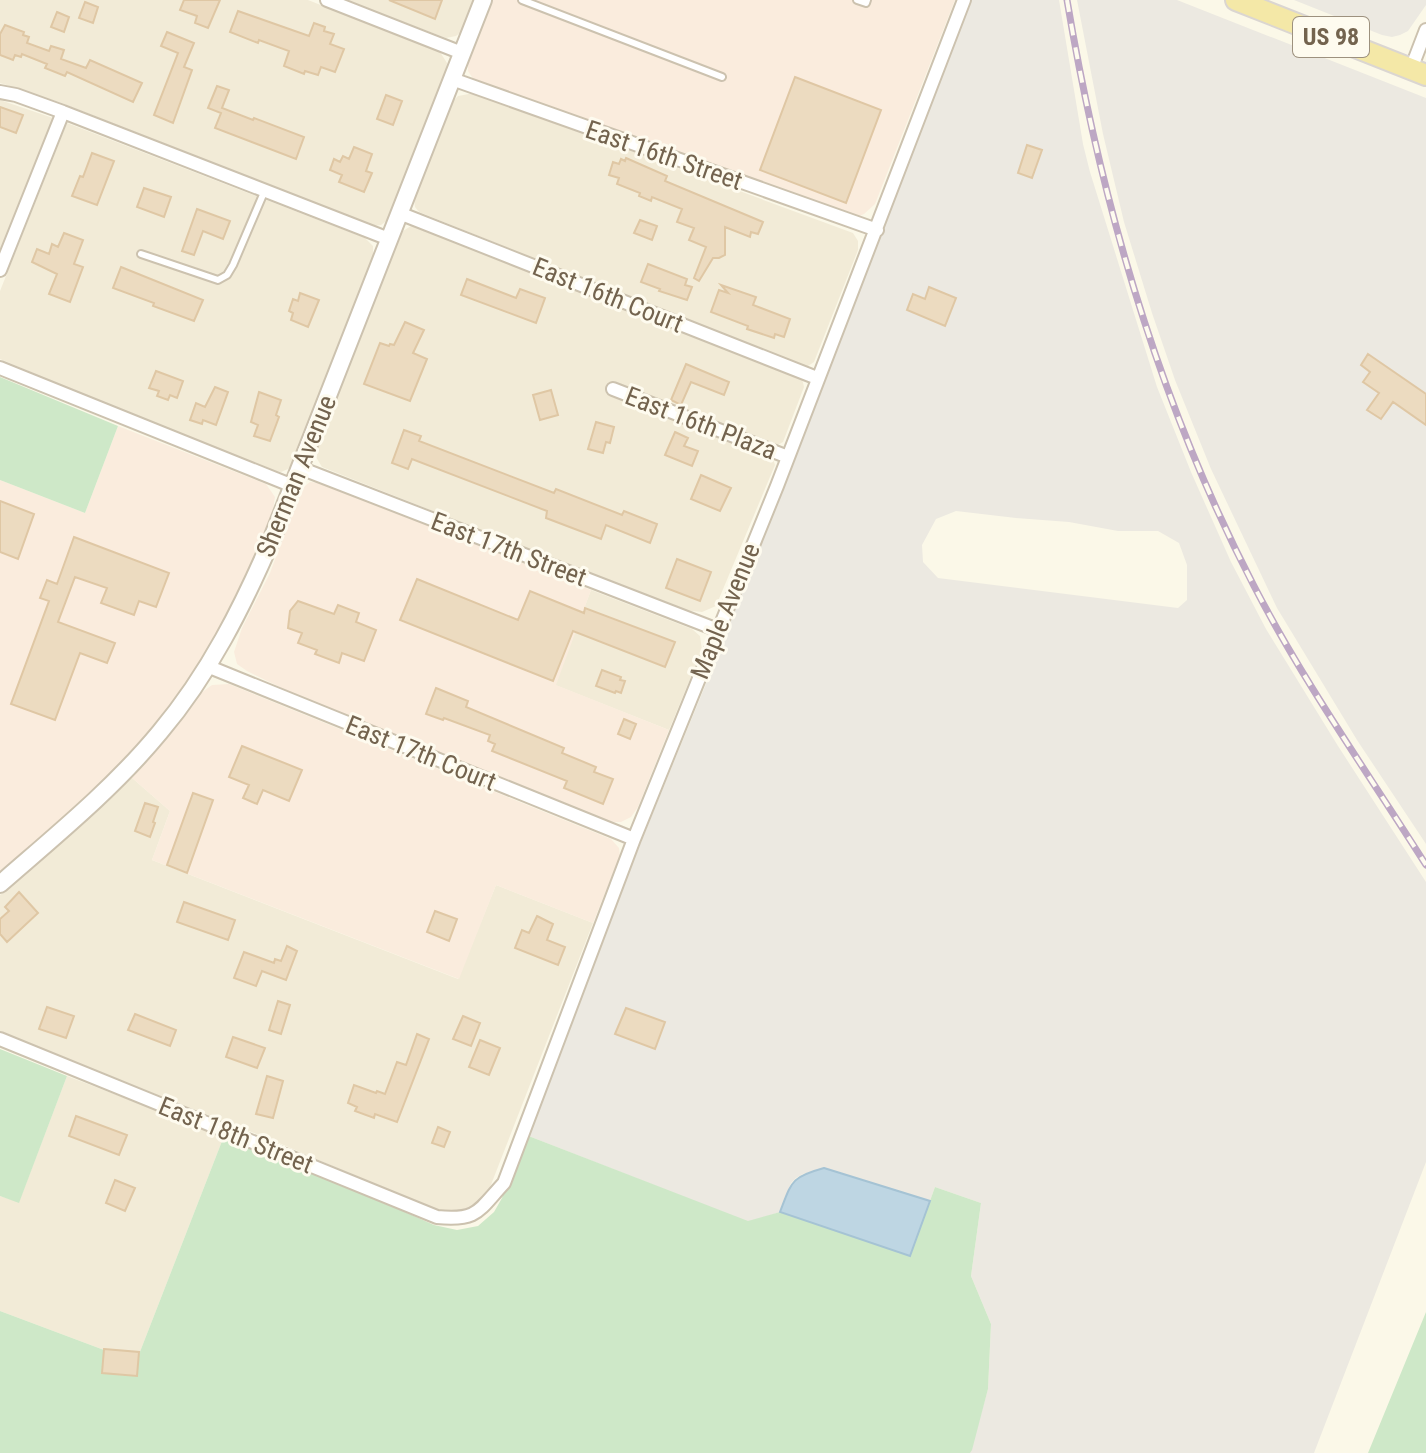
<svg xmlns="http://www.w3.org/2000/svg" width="1426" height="1453" viewBox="0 0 1426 1453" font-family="'Roboto Condensed',sans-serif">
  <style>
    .residential { fill: #f2ebd7 }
    .commercial { fill: #faecdd }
    .industrial { fill: #ece9e1; fill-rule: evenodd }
    .green { fill: #cee8c8 }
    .water { fill: #bed6e3; stroke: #a5c3d4; stroke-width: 2 }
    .building { fill: #ecdbc0; stroke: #dfc7a4; stroke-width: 2 }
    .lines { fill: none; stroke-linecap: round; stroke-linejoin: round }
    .service-casing { stroke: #ccc2af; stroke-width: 10 }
    .minor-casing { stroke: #ccc2af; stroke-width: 16 }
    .tertiary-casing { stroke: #ccc2af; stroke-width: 20 }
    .primary-casing { stroke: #dbd6d1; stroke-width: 24 }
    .service { stroke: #fff; stroke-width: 6 }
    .minor { stroke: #fff; stroke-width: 12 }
    .tertiary { stroke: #fff; stroke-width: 16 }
    .primary { stroke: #f4e8a7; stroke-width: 20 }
    .rail-casing { stroke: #bda7c4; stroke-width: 7 }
    .rail { stroke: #fefbef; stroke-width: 4; stroke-dasharray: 12; stroke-linecap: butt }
    .labels { text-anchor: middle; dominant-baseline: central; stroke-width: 6; stroke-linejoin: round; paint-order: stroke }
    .shield { fill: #fefbef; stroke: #9d917e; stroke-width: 2 }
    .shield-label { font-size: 24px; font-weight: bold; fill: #73634e }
    .street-label { font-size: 26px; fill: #73634e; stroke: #fefbef }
  </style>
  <rect width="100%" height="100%" fill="#fbf8e8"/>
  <!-- residential -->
  <path class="residential" d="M0 0H308L440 52 447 63 446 73 388 220 381 225 373 226 59 102 0 83Z
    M345 0H474L461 32 456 36 446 38Z
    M474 93 853 233 858 241V250L814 362 808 366H803L708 329 419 212 415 207 414 199 452 102 458 96Z
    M0 100 53 118 0 250Z
    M67 123 365 238 373 246V256L292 464 288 469 281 472 274 471 146 421 0 359V291Z
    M411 226 419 227 802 378 804 387 783 442 776 446 773 445 772 456 775 465 716 606 702 612 682 610 322 467 316 457 317 448 400 236 403 231Z
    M591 590 692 629 700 636 702 650 669 730 555 685Z
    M131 777 170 811 152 860 458 979 496 885 593 923 487 1195 483 1201 465 1214 437 1211 272 1140 0 1033V895Z
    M67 1076 224 1136 136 1362 0 1311V1196L19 1202Z"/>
  <!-- commercial -->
  <path class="commercial" d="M492 0H955L875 204 864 214 854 218 573 117 474 80 468 71V62Z
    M118 426 266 484 275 497 272 516 237 596 204 655 170 706 138 746 105 779 0 873V480L85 513Z
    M310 482 321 483 591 590 556 685 669 730 638 807 631 817 621 822H614L596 818 292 693 247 671 237 664 234 652 242 628 270 573 299 494 301 489Z
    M229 684 611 839 619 848 620 856 593 923 496 885 459 979 152 860 170 811 131 777 165 740 201 693 212 685Z"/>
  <!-- industrial -->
  <path class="industrial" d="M972 0H1059L1083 144 1090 172 1157 387 1191 472 1231 562 1266 629 1338 746 1426 882V1162L1314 1453H970L988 1389 991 1324 971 1276 981 1203 935 1187 930 1201 824 1168 803 1174 796 1178 791 1183 780 1212 748 1222 526 1135 641 842 710 674ZM956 511 1016 518 1069 522 1118 531H1158L1179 543 1187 565V600L1178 608 938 578 923 562 922 545 936 519Z
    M1077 0H1177L1426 98V844L1357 740 1277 608 1211 469 1175 380 1152 313 1124 222 1103 134Z
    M1294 0H1426V5L1408 31 1400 35 1392 37 1382 35Z"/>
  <!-- green -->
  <path class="green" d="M0 377 118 426 85 513 0 480Z
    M0 1049 67 1076 19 1203 0 1196Z
    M526 1135 748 1221 780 1212 910 1256 935 1187 981 1203 971 1276 991 1324 988 1389 972 1450 970 1453H0V1311L136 1362 224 1136 320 1174 434 1225 457 1230 478 1226 494 1212 502 1198Z
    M1426 1312V1453H1368Z"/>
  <!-- water -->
  <path class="water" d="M824 1168 930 1201 910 1256 780 1212C792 1181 791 1177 824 1168Z"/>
  <!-- building -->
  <path class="building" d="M184 0H220L208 28 195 23 197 16 180 10Z
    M389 0H442L435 19Z
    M85 2 98 7 93 23 79 18Z
    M238 11 309 36 314 23 325 27 324 31 334 34 330 44 344 49 335 72 321 67 318 75 305 71 304 74 284 66 289 51 259 40 258 43 230 32Z
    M57 12 69 17 64 32 51 27Z
    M5 25 24 32 23 35 29 37 27 43 49 51 51 46 64 50 61 59 86 68 90 60 142 83 133 102 67 72 65 76 45 68 47 64 22 54 21 57 15 55 13 60 0 55V34Z
    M167 32 194 43 184 67 192 70 173 123 154 115 178 53 161 46Z
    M795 77 881 110 846 203 760 170Z
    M217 86 229 90 222 108 253 120 254 118 304 137 296 159 215 128 221 113 208 108Z
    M386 95 402 101 393 125 377 119Z
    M0 107 23 115 16 133 0 127Z
    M1027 145 1042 150 1032 178 1018 173Z
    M354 147 372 154 366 171 372 173 364 192 339 182 342 175 330 170 334 159 340 162 343 156 349 159Z
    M92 153 114 161 97 205 72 196 80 176 83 177Z
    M626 158 667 176 665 181 763 222 758 234 751 232 750 237 725 227V255L719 258H713L699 281 694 278 706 247 689 240 694 228 677 222 682 209 652 197 651 201 639 196 640 193 617 184 619 178 609 175 613 162 619 164 621 159 625 161Z
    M144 188 171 197 164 217 137 207Z
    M197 209 230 221 223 239 203 231 194 255 182 251Z
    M640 220 657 226 652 240 634 233Z
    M64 233 83 240 74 264 83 267 70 302 49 294 57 274 32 262 37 249 49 254 52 244 58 247Z
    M648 264 687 279 685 285 692 287 687 300 659 291 660 289 641 282Z
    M121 267 203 300 194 321 153 306 154 303 113 288Z
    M467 279 516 298 520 289 545 298 536 323 461 295Z
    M721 285 756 297 753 305 790 319 784 337 775 334 774 338 747 329 748 326 711 312 719 290 728 293Z
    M929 287 956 298 945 326 907 310 913 294 925 299Z
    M300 293 319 300 308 327 291 320 293 313 289 311 293 299 298 301Z
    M405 322 424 330 413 353 427 359 410 401 364 384 380 343 389 346 390 344 394 345Z
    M1368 354 1426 394V425L1393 402 1381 419 1367 410 1379 393 1363 382 1370 372 1361 365Z
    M686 364 729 382 724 395 691 382 681 405 671 400Z
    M156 371 183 381 177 398 170 395 168 400 157 396 159 391 149 388Z
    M215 387 228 392 216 425 203 420 202 424 190 420 196 403 205 407Z
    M551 390 558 415 540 420 533 395Z
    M259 392 281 400 276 415 279 417 270 441 254 436 258 425 251 422Z
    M596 422 614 427 610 443 606 442 603 453 588 449Z
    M404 430 421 436 419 441 554 493 556 489 622 515 624 511 657 524 650 543 606 525 601 539 546 518 547 511 412 459 408 469 392 463Z
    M675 432 688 438 684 446 698 451 692 466 665 455Z
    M701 475 731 488 720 511 691 499Z
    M0 501 34 514 18 559 0 552Z
    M74 537 169 573 156 607 139 601 134 615 101 603 107 588 75 577 58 622 115 643 107 663 80 653 55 720 11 704 49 601 40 598 47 580 57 584Z
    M677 559 711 572 700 601 666 588Z
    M417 579 518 620 530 591 584 613 585 608 675 642 665 667 573 631 553 681 400 620Z
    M298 601 334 614 338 605 359 613 356 622 376 630 364 661 342 653 339 663 315 654 317 650 298 643 302 633 288 628 290 611Z
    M602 670 621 677 620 680 625 681 621 693 616 691 615 693 596 686Z
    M436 688 468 701 466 707 564 748 562 753 596 767 594 772 613 779 603 804 564 788 567 781 492 751 495 744 488 741 490 735 444 718 443 720 426 714Z
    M624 719 636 724 630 739 618 734Z
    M242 746 302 770 289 801 263 790 257 804 243 798 249 785 229 777Z
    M193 793 213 800 187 873 167 865Z
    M145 803 158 807 153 822 155 823 150 837 135 831Z
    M19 892 38 913 7 942 0 934V919L9 911 5 907Z
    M184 902 235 920 228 940 177 922Z
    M435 911 457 919 449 941 427 932Z
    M537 916 553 924 547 940 565 947 558 965 515 948 522 930 529 933Z
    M287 946 297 951 286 980 262 971 256 986 234 978 244 952 274 963 275 959 281 961Z
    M278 1001 290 1005 281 1034 269 1030Z
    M47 1007 74 1016 66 1038 39 1029Z
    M626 1008 665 1022 655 1049 615 1034Z
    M135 1014 176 1030 170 1046 128 1030Z
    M463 1016 480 1023 471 1046 453 1039Z
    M417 1034 429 1039 397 1122 375 1114 374 1118 355 1111 357 1107 348 1103 354 1085 376 1093 377 1091 385 1094 397 1062 406 1065Z
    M233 1037 265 1048 257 1068 226 1057Z
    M480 1040 500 1048 489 1075 469 1067Z
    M267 1076 283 1081 273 1118 256 1114Z
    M76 1116 127 1135 119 1155 69 1136Z
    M438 1127 450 1132 444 1147 432 1143Z
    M115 1180 135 1188 125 1211 106 1203Z
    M104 1349 139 1352 137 1376 102 1373Z"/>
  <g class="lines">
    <!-- service casing -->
    <g class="service-casing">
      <path id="service" d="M522 0 722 77
        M857 0 866 3 867 0
        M141 254 218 280 227 275 233 265 265 190"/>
    </g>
    <!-- minor casing -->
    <g class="minor-casing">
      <path id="minor" d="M327 0 462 53
        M1411 69 1426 30
        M452 79 877 230
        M0 92 16 95 63 112 389 239
        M399 213 817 378
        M0 270 63 112
        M0 368 293 486
        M613 389 788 457
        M300 468 718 630
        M207 666 634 839
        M0 1039 437 1217C478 1221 478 1211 504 1183L634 839 777 486 964 0"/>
    </g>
    <!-- tertiary casing -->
    <g class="tertiary-casing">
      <path id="tertiary" d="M0 884C55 836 113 789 160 732 209 674 243 606 273 536L483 0"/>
    </g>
    <!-- primary casing -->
    <g class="primary-casing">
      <path id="primary" d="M1236 0 1426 75"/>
    </g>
    <!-- service -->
    <use href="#service" class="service"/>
    <!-- minor -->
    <use href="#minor" class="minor"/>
    <!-- tertiary -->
    <use href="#tertiary" class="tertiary"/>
    <!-- primary -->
    <use href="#primary" class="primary"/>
    <!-- rail casing -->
    <g class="rail-casing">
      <path id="rail" d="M1067 0C1101 203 1159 403 1254 586 1304 683 1368 773 1426 865"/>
    </g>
    <!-- rail -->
    <use href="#rail" class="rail"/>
  </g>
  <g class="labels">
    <!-- shield labels -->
    <rect class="shield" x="1293" y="17" width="76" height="40" rx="6"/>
    <g class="shield-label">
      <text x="1331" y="37">US 98</text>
    </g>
    <!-- street labels -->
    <g class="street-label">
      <text transform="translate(664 155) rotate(19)">East 16th Street</text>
      <text transform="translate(608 295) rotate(22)">East 16th Court</text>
      <text transform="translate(701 423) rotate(21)">East 16th Plaza</text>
      <text transform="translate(296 476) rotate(-68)">Sherman Avenue</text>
      <text transform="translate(509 549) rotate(21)">East 17th Street</text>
      <text transform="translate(725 611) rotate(-68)">Maple Avenue</text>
      <text transform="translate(421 753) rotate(22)">East 17th Court</text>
      <text transform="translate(236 1135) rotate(22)">East 18th Street</text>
    </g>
  </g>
</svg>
